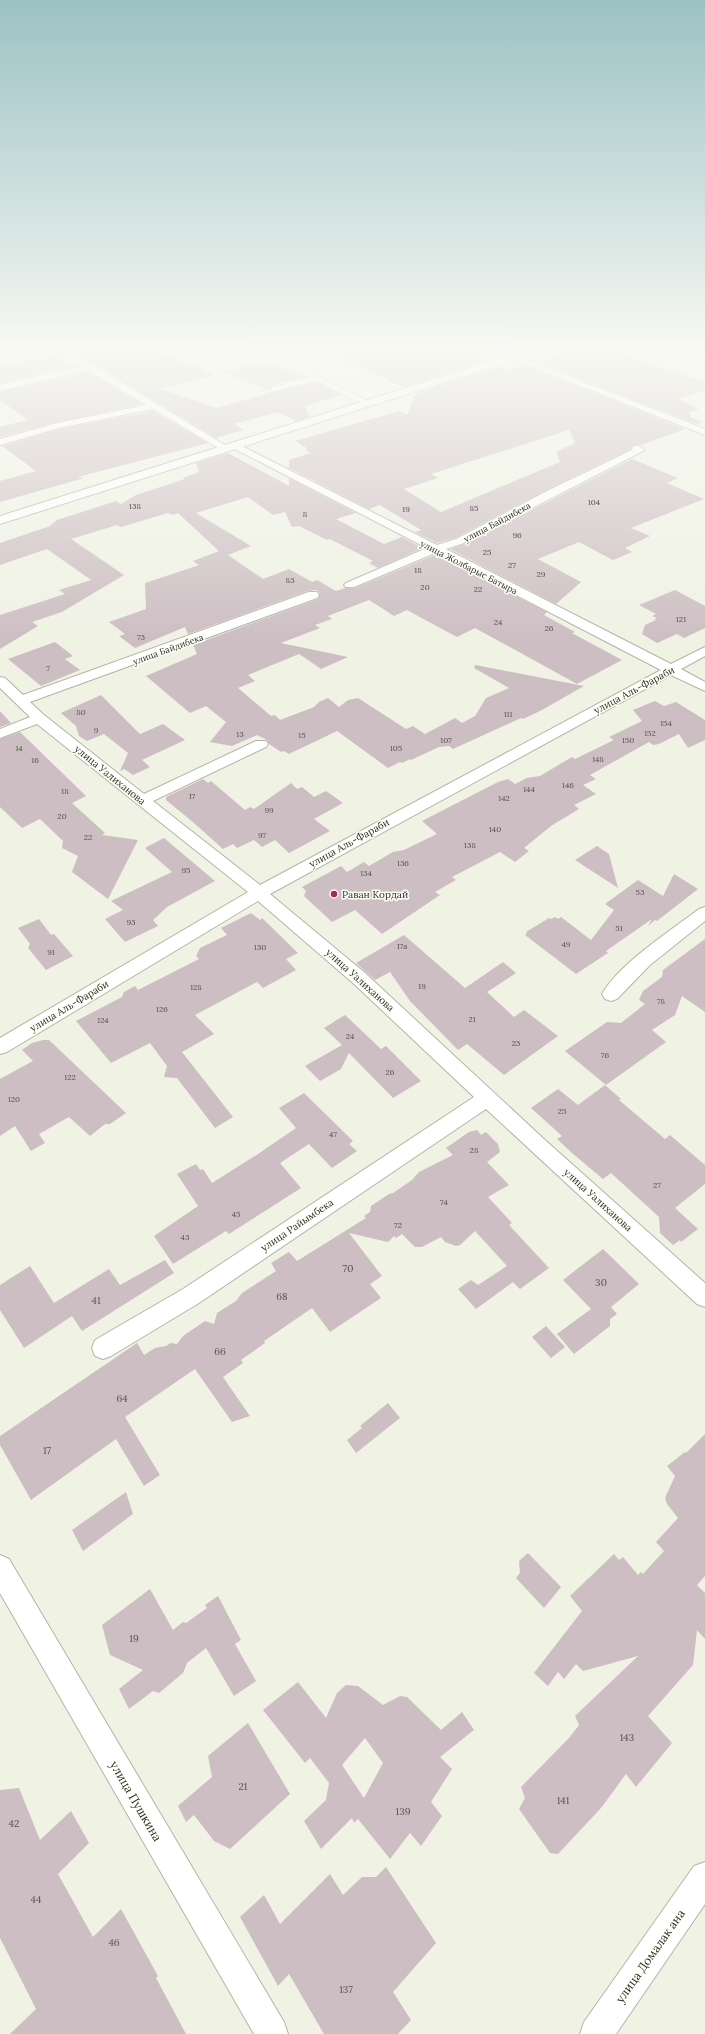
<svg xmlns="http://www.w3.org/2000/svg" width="705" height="2034" viewBox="0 0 705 2034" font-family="Lora,serif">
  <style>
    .building { fill: #cdbec3; fill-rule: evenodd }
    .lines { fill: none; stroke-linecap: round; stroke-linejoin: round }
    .service-casing { stroke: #b3b5a7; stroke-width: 5.5 }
    .minor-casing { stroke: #b3b5a7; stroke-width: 2 }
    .trunk-casing { stroke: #b3b5a7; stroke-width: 2 }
    .service { stroke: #fff; stroke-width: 4.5 }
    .minor { fill: #fff; fill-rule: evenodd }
    .trunk { fill: #fff; fill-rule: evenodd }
    .poi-dot { fill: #ab246b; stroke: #fefff6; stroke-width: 1.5 }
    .labels { text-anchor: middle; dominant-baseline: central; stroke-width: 3; stroke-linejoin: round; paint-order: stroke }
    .number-label { font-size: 8px; fill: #55524f }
    .far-street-label { font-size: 9px; fill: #2d2e28; stroke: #fefff6 }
    .street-label { font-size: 10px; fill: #2d2e28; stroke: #fefff6 }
    .poi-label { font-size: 10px; fill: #2d2e28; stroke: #fefff6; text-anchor: start }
    .near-number-label { font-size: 10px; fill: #55524f }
    .near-street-label { font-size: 12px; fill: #2d2e28; stroke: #fefff6 }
  </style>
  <rect width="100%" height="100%" fill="#f0f2e4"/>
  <!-- building -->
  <path class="building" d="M58 354 72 364 74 362 78 365 0 383V367L37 358 42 361 51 355Z
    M86 354H162L166 356 171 355 188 365 191 364 213 375 161 389 217 408 272 392 316 382 342 395 305 406 309 417 296 421 278 412 234 424 243 430 216 438 81 356Z
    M331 354H471L486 361 404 387Z
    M562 354H622L705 382V391L677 399 699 409 687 413 692 415 688 416 702 422 697 424 536 362Z
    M265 362 278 366 305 377 273 385 271 388V391L223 372Z
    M525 365 685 429 641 445H632L631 449 546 490 455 538 437 543 415 532 421 530 380 505 369 509 289 468V460L311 453 305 450 308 449 295 441 399 411 407 415 416 393 498 367 507 371ZM569 430 575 443 556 452 560 462 441 512 404 489 438 478 431 474Z
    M88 372 142 404 57 422 0 437V427L28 420 0 400V392Z
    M153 411 208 443 78 477 84 478 0 502V481L36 471 2 446 59 429Z
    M228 453 289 486V478L356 513 336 519 384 544 402 537 423 548 378 568 369 563 373 561 330 539 327 540 299 526 292 527 285 512 273 515 248 497 196 513 251 546 228 555 263 579 289 569 312 582 317 580 336 591 345 588H355L435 555 547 612 544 615 575 632 572 633 622 660 577 684 475 628 457 637 407 610 394 616 369 600 328 616 332 619 315 625 320 628 281 643 348 657 321 669 299 654 248 675 255 681 238 688 271 716 275 715 280 720 314 707 319 702 328 698 339 707 348 700 358 698 406 729 413 726 425 734 455 718 462 723 475 716 486 698 509 688 474 668 475 665 584 686 542 710 523 719 521 718 453 749 449 746 439 747 411 760 410 759 402 763 400 762 388 768 337 731 289 754 284 751 281 752 269 744 267 740 257 735 232 746 210 742 226 722 206 706 190 713 146 676 197 654 193 645 318 599 320 594 317 590 308 591 188 634 185 627 135 648 119 636 125 634 109 622 146 609 145 583 199 565 193 561 219 551 178 513 173 515 168 513 121 527 117 525 71 539 124 575 62 612 32 622 38 626 0 649V615L65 594 59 590 91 580 47 549 0 565V543L50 526 57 520 116 501 121 504 136 495 185 479 183 478 199 472 196 463Z
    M632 459 678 478 667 483 704 499 631 528 650 536 625 548 632 552 613 560 579 542 538 559 581 582 556 604 450 549 465 544Z
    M675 590 705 606V628L684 638 677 634 657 643 642 634 645 625 656 620 654 619 657 618 652 616 656 614 639 605Z
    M55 642 73 656 65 659 80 670 41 686 8 659Z
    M101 695 140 734 163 724 185 740 142 760 150 767 133 775 124 769 120 771 128 753 104 734 87 741 79 736 76 726 61 713Z
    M655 701 664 706 676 702 705 720V740L688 748 679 734 659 744 653 745 649 742 590 775 596 779 583 785 596 794 574 805 579 809 551 826 524 848 529 851 515 862 500 852 452 877 456 880 435 892 440 895 382 934 355 910 332 922 304 896 306 891 302 887 341 866 347 872 364 862 369 866 393 852 404 850 437 834 422 821 498 782 508 779 515 784 527 778 540 776 572 757 575 759 614 740 609 737 642 721 633 710Z
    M0 711 11 723 0 727Z
    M20 732 86 796 72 803 105 833 102 835 138 840 108 899 72 872 78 856 62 848 63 841 40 819 22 828 0 807V739Z
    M203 779 208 783 211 781 245 810 250 807 254 809 291 783 297 789 302 787 314 797 326 791 343 803 314 819 330 831 289 853 275 840 262 847 254 840 237 848 233 844 223 849 194 823 166 800V797Z
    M164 838 215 881 167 907 153 920 158 926 125 942 105 919 123 910 111 901 172 872 145 848Z
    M597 846 609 854 618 888 575 860Z
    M674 874 698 889 657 921 655 920 648 926 652 919 606 951 608 953 576 974 525 935 527 933 526 932 549 918 551 919 555 917 558 919 561 917 591 940 614 910 605 904 638 880 663 896Z
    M251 913 260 920 262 918 298 953 286 959 296 970 263 988 257 982 195 1015 214 1034 182 1052 233 1117 215 1128 177 1078 164 1077 167 1066 150 1043 111 1063 76 1021 122 997 124 992 135 986 138 990 199 959 196 956 200 948 227 935 221 928Z
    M39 919 51 935 54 934 73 956 46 970 28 948 30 944 18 928Z
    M404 935 465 988 503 962 516 973 487 992 514 1017 524 1010 558 1036 504 1075 467 1044 458 1050 410 1001 390 972 375 980 356 963Z
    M705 939V1012L682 996 675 1015 652 1030 666 1042 606 1085 565 1051 607 1022 621 1023 645 1004 639 1000 643 991 662 977 663 970Z
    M345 1015 381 1049 386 1046 421 1081 393 1098 349 1053 341 1069 320 1081 305 1066 342 1045 324 1028Z
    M43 1040H49L126 1113 110 1124H105L90 1136 69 1117 39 1134 45 1143 31 1151 15 1126 0 1136V1079L33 1061 22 1050 32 1043Z
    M605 1085 621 1099 619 1100 665 1139 670 1135 705 1165V1184L675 1208 698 1229 681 1242 680 1240 673 1245 660 1233 659 1217 611 1173 603 1179 572 1153 557 1139 562 1136 531 1108 558 1089 578 1105Z
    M304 1093 353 1141 349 1144 357 1151 332 1168 309 1144 280 1163 301 1188 229 1234 226 1231 173 1264 154 1236 198 1206 177 1174 196 1164 200 1170 203 1169 212 1183 258 1154 296 1128 279 1108Z
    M477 1130 481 1135 486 1132 498 1144 500 1152 487 1162 509 1185 488 1197 512 1223 509 1225 549 1268 520 1289 513 1282 476 1309 458 1289 471 1280 478 1285 507 1266 475 1231 460 1245 456 1246 445 1242 441 1237 422 1247H415L402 1234 396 1238 394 1236 388 1242 349 1233 382 1276 370 1284 381 1298 330 1332 312 1308 264 1341 265 1343 241 1360 243 1363 223 1377 250 1416 232 1422 195 1369 125 1417 160 1475 144 1486 116 1439 31 1500 0 1445V1436L137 1343 144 1355 155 1348 166 1346 171 1343 177 1344 183 1336 205 1321 214 1324 217 1313 236 1301 242 1293 276 1271 271 1263 289 1252 297 1261 366 1218 364 1216 370 1212 371 1206 389 1194 393 1193 412 1180 419 1172 453 1155 446 1148 469 1132Z
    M603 1249 639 1284 611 1307 617 1314 610 1319V1326L574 1354 557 1334 591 1309 563 1280Z
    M165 1260 174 1273 82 1331 72 1316 24 1348 0 1310V1285L30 1266 54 1303 109 1269 120 1285Z
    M546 1326 565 1347 551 1358 532 1337Z
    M388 1403 400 1418 356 1453 347 1440 362 1428 360 1426Z
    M705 1434V1576L697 1585 705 1593V1639L697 1630 693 1665 648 1716 672 1743 636 1787 626 1774 601 1808 558 1854 550 1853 519 1809 525 1798 521 1787 569 1738 579 1725 575 1716 638 1656 583 1671 576 1664 564 1679 558 1672 548 1686 534 1673 582 1611 570 1596 614 1554 619 1560 623 1557 638 1575 641 1572 643 1574 664 1551 656 1542 678 1518 667 1504 665 1498 675 1476 667 1466 685 1452 686 1453Z
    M126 1492 133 1514 83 1551 72 1530Z
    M528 1553 561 1587 544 1608 516 1578 520 1573 519 1561Z
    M150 1589 173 1630 183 1622 186 1623 207 1608 205 1605 218 1596 241 1640 235 1644 256 1681 234 1696 206 1648 187 1663 183 1673 159 1693 153 1691 129 1709 119 1689 143 1670 110 1655 102 1625Z
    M298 1682 326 1718 337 1693 346 1685 358 1686 383 1705 400 1696 407 1697 441 1730 462 1712 474 1730 440 1757 452 1769 431 1802 442 1816 421 1846 410 1833 390 1859 358 1819 354 1823 352 1818 321 1849 304 1821 326 1800 329 1783 310 1758 305 1763 263 1710ZM365 1738 383 1763 364 1798 342 1765Z
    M248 1723 290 1794 230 1849 214 1841 194 1815 186 1822 178 1806 212 1777 208 1756Z
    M19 1788 40 1840 71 1811 89 1843 58 1874 93 1937 121 1909 158 1976 156 1978 186 2034H10L36 2009 0 1938V1790Z
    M386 1867 436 1943 393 1992 411 2020 398 2034H324L289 1974 278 1986 240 1917 264 1895 280 1924 330 1874 343 1895 362 1877H376Z"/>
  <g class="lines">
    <!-- service casing -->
    <g class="service-casing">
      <path id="service" d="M188 354V357L201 366 215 368 273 357
        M267 354 367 403
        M274 389 316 378"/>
    </g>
    <!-- minor casing -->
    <g class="minor-casing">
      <path id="minor" d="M64 354H74L230 448 225 451 222 450 153 409 59 428 0 445V439L57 423 146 405 88 370 0 391V385L82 366Z
        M500 354H511L705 429V435Z
        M234 442 437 545 456 539 547 491 632 450 633 446H639L645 450 464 543 446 549 671 664 705 647V656L681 669 705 682V691L671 675 270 894 365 973 545 1140 705 1283V1307L697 1304 486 1109 199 1303 111 1356 103 1359 95 1356 92 1348 95 1340 183 1289 474 1097 353 983 258 901 7 1052 0 1054V1038L248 892 37 724 0 738V729L30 717 0 688V677L5 678 23 695 309 592H317L319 595 317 598 30 702 44 715 144 794 256 741H266L268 744 266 747 153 801 260 885 661 670 435 553 354 587H346L344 585 346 583 427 548 231 447V443Z
        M705 907V921L650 965 617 999 611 1001 605 999 602 994C620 963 670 931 699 909Z
        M0 1555 9 1559 284 2022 288 2034H254L0 1593Z
        M705 1862V1904L616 2034H580L584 2022 694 1866Z"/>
    </g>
    <!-- trunk casing -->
    <g class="trunk-casing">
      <path id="trunk" d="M513 354H528L527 356 0 524V516Z"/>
    </g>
    <!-- service -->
    <use href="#service" class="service"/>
    <!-- minor -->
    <use href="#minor" class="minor"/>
    <!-- trunk -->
    <use href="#trunk" class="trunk"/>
  </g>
  <!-- sky -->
  <linearGradient id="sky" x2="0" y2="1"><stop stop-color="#9cc1c4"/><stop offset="0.55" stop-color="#f8f9f3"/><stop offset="1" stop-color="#f8f9f3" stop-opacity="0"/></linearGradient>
  <rect width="705" height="639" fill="url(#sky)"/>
  <!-- markers -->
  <circle class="poi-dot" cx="334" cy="894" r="4"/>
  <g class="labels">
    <!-- number labels -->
    <g class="number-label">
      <text x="594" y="502">104</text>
      <text x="135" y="506">138</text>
      <text x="474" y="508">85</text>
      <text x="406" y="509">19</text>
      <text x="305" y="514">8</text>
      <text x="517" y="535">96</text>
      <text x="487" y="552">25</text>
      <text x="512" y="565">27</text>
      <text x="418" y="570">18</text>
      <text x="541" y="574">29</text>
      <text x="290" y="580">83</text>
      <text x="425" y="587">20</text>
      <text x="478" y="589">22</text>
      <text x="681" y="619">121</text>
      <text x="498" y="622">24</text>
      <text x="549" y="628">26</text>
      <text x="141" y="637">73</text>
      <text x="48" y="668">7</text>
      <text x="81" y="712">80</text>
      <text x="508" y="714">111</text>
      <text x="666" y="723">154</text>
      <text x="96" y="730">9</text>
      <text x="650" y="733">152</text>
      <text x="240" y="734">13</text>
      <text x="302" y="735">15</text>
      <text x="446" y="740">107</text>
      <text x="628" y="740">150</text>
      <text x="19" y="748">14</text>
      <text x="396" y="748">105</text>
      <text x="598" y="759">148</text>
      <text x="35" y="760">16</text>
      <text x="568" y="785">146</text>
      <text x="529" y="789">144</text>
      <text x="65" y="791">18</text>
      <text x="192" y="796">17</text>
      <text x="504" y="798">142</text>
      <text x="269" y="810">99</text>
      <text x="62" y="816">20</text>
      <text x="495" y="829">140</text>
      <text x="262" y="835">97</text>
      <text x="88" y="837">22</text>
      <text x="470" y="845">138</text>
      <text x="403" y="863">136</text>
      <text x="186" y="870">95</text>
      <text x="366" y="873">134</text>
      <text x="640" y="892">53</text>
      <text x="131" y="922">93</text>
      <text x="619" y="928">51</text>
      <text x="566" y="944">49</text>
      <text x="402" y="946">17а</text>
      <text x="260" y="947">130</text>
      <text x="51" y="952">91</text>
      <text x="422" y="986">19</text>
      <text x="196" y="987">128</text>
      <text x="661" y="1001">78</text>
      <text x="162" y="1009">126</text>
      <text x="472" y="1019">21</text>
      <text x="103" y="1020">124</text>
      <text x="350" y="1036">24</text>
      <text x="516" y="1043">23</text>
      <text x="605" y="1055">76</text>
      <text x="390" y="1072">26</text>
      <text x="70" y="1077">122</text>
      <text x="14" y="1099">120</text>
      <text x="562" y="1111">25</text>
      <text x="333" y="1134">47</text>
      <text x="474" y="1150">28</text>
      <text x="657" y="1185">27</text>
      <text x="444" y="1202">74</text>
      <text x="236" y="1214">45</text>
      <text x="398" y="1225">72</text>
      <text x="185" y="1237">43</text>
    </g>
    <!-- far-street labels -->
    <g class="far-street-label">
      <text transform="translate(497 522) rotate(-28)">улица Байдибека</text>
      <text transform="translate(469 567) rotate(27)">улица Жолбарыс Батыра</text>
      <text transform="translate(168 649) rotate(-20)">улица Байдибека</text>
    </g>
    <!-- street labels -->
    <g class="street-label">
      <text transform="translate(634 690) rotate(-28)">улица Аль-Фараби</text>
      <text transform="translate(110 775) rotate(39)">улица Уалиханова</text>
      <text transform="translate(349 843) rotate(-29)">улица Аль-Фараби</text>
      <text transform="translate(360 980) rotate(42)">улица Уалиханова</text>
      <text transform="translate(69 1006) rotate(-31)">улица Аль-Фараби</text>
      <text transform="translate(598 1200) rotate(42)">улица Уалиханова</text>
      <text transform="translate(297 1225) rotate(-34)">улица Райымбека</text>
    </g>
    <!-- poi labels -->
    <g class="poi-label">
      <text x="342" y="894">Раван Кордай</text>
    </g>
    <!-- near-number labels -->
    <g class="near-number-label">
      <text x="348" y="1268">70</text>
      <text x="601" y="1282">30</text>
      <text x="282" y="1296">68</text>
      <text x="96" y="1300">41</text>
      <text x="220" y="1351">66</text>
      <text x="122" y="1398">64</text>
      <text x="47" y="1450">17</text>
      <text x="134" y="1638">19</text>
      <text x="627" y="1737">143</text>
      <text x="243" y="1786">21</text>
      <text x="563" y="1800">141</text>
      <text x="403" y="1811">139</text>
      <text x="14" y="1823">42</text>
      <text x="36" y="1899">44</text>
      <text x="114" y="1942">46</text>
      <text x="346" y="1989">137</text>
    </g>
    <!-- near-street labels -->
    <g class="near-street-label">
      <text transform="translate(136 1801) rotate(60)">улица Пушкина</text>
      <text transform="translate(650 1956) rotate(-55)">улица Домалак ана</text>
    </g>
  </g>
</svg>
